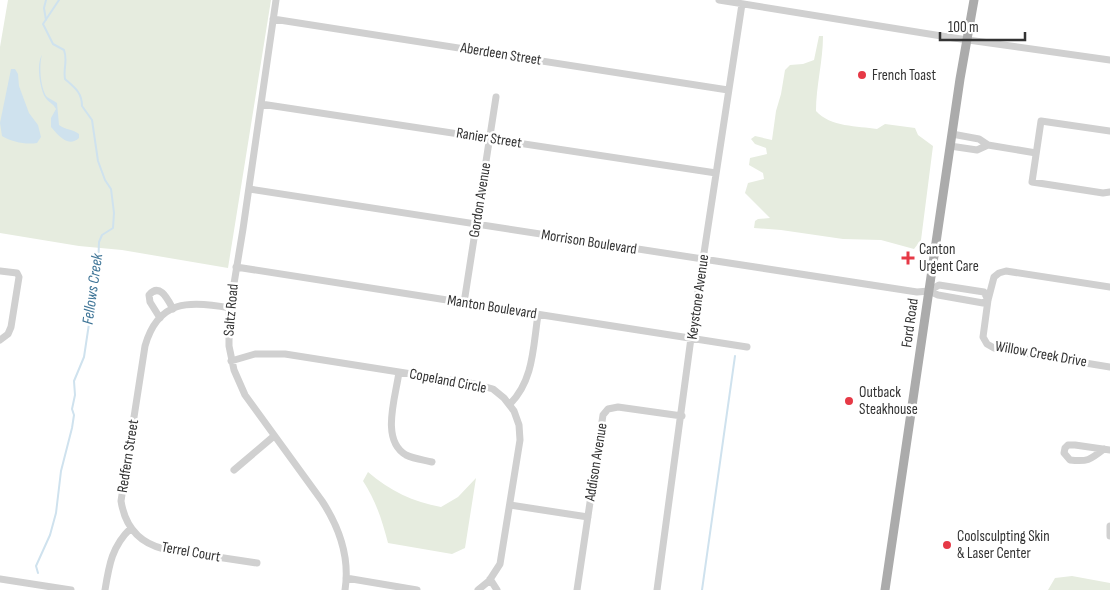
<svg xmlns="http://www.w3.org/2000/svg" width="1110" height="590" viewBox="0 0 1110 590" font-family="'Sofia Sans Condensed',sans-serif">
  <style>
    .green { fill: #e6ecdf }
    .water { fill: #cfe2ee }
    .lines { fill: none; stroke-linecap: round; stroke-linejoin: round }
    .stream { stroke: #cfe2ee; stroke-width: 2 }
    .minor { stroke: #d0d0d0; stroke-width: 7 }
    .major { stroke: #ababab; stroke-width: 9 }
    .poi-dot { fill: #e63946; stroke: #fff; stroke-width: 2 }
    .labels { text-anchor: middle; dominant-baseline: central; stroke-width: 5; stroke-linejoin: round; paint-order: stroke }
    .street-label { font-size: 15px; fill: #333; stroke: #fff }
    .poi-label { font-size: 15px; fill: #333; stroke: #fff; text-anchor: start }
    .water-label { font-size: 16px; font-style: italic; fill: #3f7597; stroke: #fff }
  </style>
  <rect width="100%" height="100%" fill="#fff"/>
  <!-- green -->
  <path class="green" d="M8 0H271L228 268 122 250 79 246 0 233V47Z
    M819 36H823C823 61 816 86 816 111 830 127 858 126 877 129L885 124 915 128 918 135 933 146 921 240 914 249 881 240 843 239 781 230 754 228 755 221 758 219 770 218 745 193 748 183 764 179 763 173 749 165 750 158 767 154 766 148 755 144 751 139 755 136 772 140 776 111 781 94 785 70 790 65 803 64 814 60Z
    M368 472C390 491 413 502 441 507L458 497 476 478 465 548 452 554 388 543C382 520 376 501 363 481Z
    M1072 576 1110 583V590H1048L1055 578Z"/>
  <!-- water -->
  <path class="water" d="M42 55C39 63 40 88 47 97 50 99 54 101 57 103L59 125C65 130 73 129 79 134V138C68 148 58 135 51 127V118L56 109C53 103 48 102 45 97 40 88 36 64 42 55Z
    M11 69H15L18 74 19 86 29 113 38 125 41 137 37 143C26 145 12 142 2 136L0 123Z"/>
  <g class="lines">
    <!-- stream -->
    <path class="stream" d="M46 20 44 8 46 0
      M38 573 36 566 50 535 56 513 61 471 72 428 74 415 72 409 75 395 74 381 84 357 90 317V295L98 270 99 242 102 235 113 228 114 213 111 189 105 180 98 161 92 120 82 106C82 92 74 87 65 79 63 68 68 61 64 50L53 44 43 24 59 0
      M702 590 735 356"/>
    <!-- minor -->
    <path class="minor" d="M276 0 243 229 229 314V346L234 370 245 395 322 501C339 527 350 558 345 590
      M719 0 954 38 1110 60
      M273 19 728 90
      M261 104 716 173
      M1110 131 1041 121 1032 182 1103 193 1110 192
      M988 145 1036 153
      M950 146 977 150 988 145 979 139 952 134
      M249 189 917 292 929 291 939 285 984 292 988 300
      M236 267 747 347
      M0 271 17 273 19 277 11 327 8 334 0 340
      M1110 287 1006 271 999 273 994 277 988 300 983 337 987 344 994 348 1110 367
      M929 291 938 295 983 303 988 300
      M464 303 496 97
      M230 308C189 300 158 300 145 346L121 501C125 526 139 543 164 549L257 563
      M160 318 150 302 149 295C160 282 168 300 173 309
      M231 361 255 354H285L475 384 493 389 504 398 514 411 519 425 520 440 500 564 489 581 478 590
      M399 372C396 396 380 440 406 455 414 459 424 460 432 462
      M510 404C534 380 533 346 538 315
      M1104 449C1090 460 1088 462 1070 460L1064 453 1065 448 1068 445H1075L1110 450
      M234 470 274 436
      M510 505 588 517
      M1110 526V536
      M346 578 417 590
      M0 579 71 590
      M490 579 497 590
      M105 590C109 565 112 546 131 528
      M577 590 603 415 608 409 618 407 682 416
      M657 590 691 338 742 4"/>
    <!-- major -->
    <path class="major" d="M885 590 960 79 974 0"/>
  </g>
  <!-- markers -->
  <g class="poi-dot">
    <circle cx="862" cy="75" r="5"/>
    <path d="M905.5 250.5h5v5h5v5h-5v5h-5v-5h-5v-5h5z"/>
    <circle cx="849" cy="401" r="5"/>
    <circle cx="947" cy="545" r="5"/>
  </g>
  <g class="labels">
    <!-- street labels -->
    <g class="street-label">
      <text transform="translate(501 54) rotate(9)">Aberdeen Street</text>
      <text transform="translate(489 138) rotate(9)">Ranier Street</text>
      <text transform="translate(480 200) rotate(-81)">Gordon Avenue</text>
      <text transform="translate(589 242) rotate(9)">Morrison Boulevard</text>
      <text transform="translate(698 297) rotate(-82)">Keystone Avenue</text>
      <text transform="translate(492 307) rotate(9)">Manton Boulevard</text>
      <text transform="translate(231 310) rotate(-85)">Saltz Road</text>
      <text transform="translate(910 323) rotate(-82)">Ford Road</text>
      <text transform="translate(1041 354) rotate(10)">Willow Creek Drive</text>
      <text transform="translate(448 381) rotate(11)">Copeland Circle</text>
      <text transform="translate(128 456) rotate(-81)">Redfern Street</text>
      <text transform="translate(596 462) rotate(-81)">Addison Avenue</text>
      <text transform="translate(191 552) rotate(10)">Terrel Court</text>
    </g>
    <!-- poi labels -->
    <g class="poi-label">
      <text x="872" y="75">French Toast</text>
      <text x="919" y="249">Canton<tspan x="919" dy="17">Urgent Care</tspan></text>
      <text x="859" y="392">Outback<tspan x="859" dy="17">Steakhouse</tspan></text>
      <text x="957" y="536">Coolsculpting Skin<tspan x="957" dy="17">&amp; Laser Center</tspan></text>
    </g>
    <!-- water labels -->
    <g class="water-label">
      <text transform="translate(93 289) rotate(-82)">Fellows Creek</text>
    </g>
  </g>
  <!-- scale -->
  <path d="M940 32v8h85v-8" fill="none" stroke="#333333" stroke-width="2.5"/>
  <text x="948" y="32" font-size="15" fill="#333333" stroke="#ffffff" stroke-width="4" paint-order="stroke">100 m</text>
</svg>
